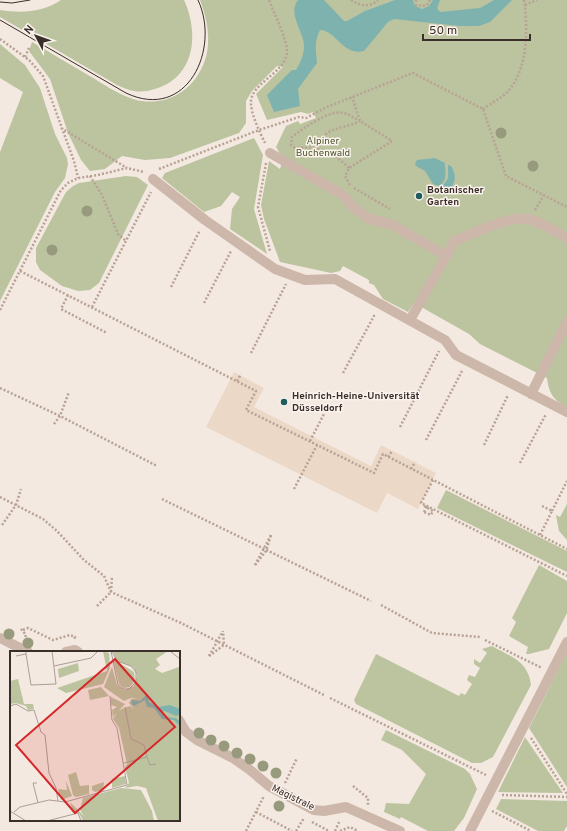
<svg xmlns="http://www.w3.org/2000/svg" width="567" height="831" viewBox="0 0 567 831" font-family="Overpass,sans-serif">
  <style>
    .green { fill: #bbc49f }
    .plaza { fill: #ecd8c7 }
    .water { fill: #7eb2af }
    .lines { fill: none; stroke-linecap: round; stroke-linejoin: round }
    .path { stroke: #b8a195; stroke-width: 2.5; stroke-dasharray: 2 2; stroke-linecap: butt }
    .minor { stroke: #cdb7ab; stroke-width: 10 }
    .tram { stroke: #3a2e2a; stroke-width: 1 }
    .path-bridge { stroke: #b8a195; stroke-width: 2.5; stroke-dasharray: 2 2; stroke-linecap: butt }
    .tree { fill: #989a7e }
    .poi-dot { fill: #1f5d5c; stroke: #fbf3ed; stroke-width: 1.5 }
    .labels { text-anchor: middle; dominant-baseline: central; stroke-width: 3; stroke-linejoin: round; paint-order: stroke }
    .park-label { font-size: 10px; fill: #4d592d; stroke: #fbf3ed }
    .poi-label { font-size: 10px; font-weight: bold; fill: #3a2e2a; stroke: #fbf3ed; text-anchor: start }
    .street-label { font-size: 10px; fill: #3a2e2a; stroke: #fbf3ed }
    .inset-road { fill: none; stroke: #aa9e97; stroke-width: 1 }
    .view { fill: #d62828; fill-opacity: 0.15; stroke: #d62828; stroke-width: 2 }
    .inset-edge { fill: none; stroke: #3a2e2a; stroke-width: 2 }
  </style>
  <rect width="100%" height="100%" fill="#f4e9e0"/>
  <!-- green -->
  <path class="green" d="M61 0H184C197 28 197 67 167 84 157 89 145 93 134 91 128 90 122 87 117 85L0 17V10C21 13 42 13 61 0Z
    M200 0H567V407C553 400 549 393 547 378L480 344 469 334 414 303 408 312 383 299 374 285 369 283V280L343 266 340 271 331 273 280 262 264 219 261 205 269 161 280 169 283 159 276 147 286 126 298 121 300 124 316 118 313 112 308 114 301 112 267 120 256 94 283 67 277 66 252 91 246 101V123L239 133 170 158 145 160 122 156 105 169 90 171 81 160 68 133 50 79 29 51 32 42C51 53 69 64 88 75 102 83 117 94 133 99 159 107 186 96 199 73 213 50 209 24 200 0Z
    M0 44 25 65 40 88 55 134 67 158 68 164 65 178 55 192 0 301V152L23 92 0 78Z
    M254 138 263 155 254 209 267 254 230 229 232 209 240 197 232 192 221 206 204 212 162 178 165 173Z
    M126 176 137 177 148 185 99 283 90 290 78 291 62 286 40 270 36 262V248L66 192 73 186 79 183Z
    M446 490 567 551V572L437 508Z
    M567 504V540L559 531 556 515 560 517Z
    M539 565 567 581V613L549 649 529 654H526L528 647 509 636 516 622 512 618Z
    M492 646C511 657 528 661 531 685L493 757 481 763H472L356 704 354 700 376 654 459 696 461 693 465 695 472 684 467 680 469 675 475 677 480 668 474 664V659L480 663 487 653 482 649Z
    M567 652V787L529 728Z
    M386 730 465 769 470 774 477 789 464 818 454 831H428L401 817 400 819 384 812 386 803 409 804 426 774 402 750 381 740Z
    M525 737 563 793 498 792Z
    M501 799 567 801V826L564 831H538L496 809Z"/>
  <!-- plaza -->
  <path class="plaza" d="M234 372 264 388 254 407 371 466 381 445 436 473 418 509 387 493 377 513 206 427Z"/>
  <!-- water -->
  <path class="water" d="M298 0H324L344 21H347L365 11 395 0H413L415 6 422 9 429 6 433 0H440L437 8 440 12 480 8 494 0H512L490 22 479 26H459L394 19 388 22 364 51C342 56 336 30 320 30 314 41 316 51 317 63L298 89 300 106 274 112 267 95 292 70H296C300 63 304 55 304 46 304 32 287 14 298 0Z
    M435 158 445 163C445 173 448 180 439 186L433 184 425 171 416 166 415 164 417 160Z
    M448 165 451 166C456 173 457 184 448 190L444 189 443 186 448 178Z"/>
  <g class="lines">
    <!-- path -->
    <path class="path" d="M351 0C361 6 369 8 378 0
      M416 0V5L423 6 428 4 430 0
      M525 5 537 0
      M0 39 29 60 43 76 74 161 78 178
      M25 57 29 48
      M483 109C491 103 504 97 510 89 528 66 528 28 524 0
      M61 128 127 168
      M265 143C260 133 251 114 251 103 250 83 286 73 287 52 287 38 274 14 269 0
      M317 148C325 125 340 131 360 121
      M266 163 258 207 270 251
      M349 168C332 151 318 146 295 148L291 145 292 137C302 129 330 109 343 113 349 114 354 118 360 121
      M159 169 259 130 299 117 306 118 327 107 413 73 483 109 506 176 567 207
      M90 176 102 195 118 234 126 241
      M350 185 345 176 349 168 392 141 360 121 352 97
      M354 188 390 209
      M535 210 544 195
      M20 271 256 391 246 410 374 473 383 454 567 549
      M171 287 200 230
      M68 295 61 309 107 333
      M204 303 231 251
      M92 307 151 192
      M0 310 61 190 68 183 78 178 98 175 127 168 144 172
      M251 353 286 284
      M343 373 375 314
      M237 381 241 374
      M0 388 60 416 157 466
      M54 424 60 416 69 392
      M400 427 439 351
      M426 440 462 371
      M310 441 324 414
      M484 445 508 395
      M388 457 392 451
      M520 463 546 414
      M411 469 415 462
      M433 480 421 503 567 576
      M294 489 317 445
      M0 497 43 519 57 531 84 560 104 576 111 592 181 623 324 695
      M162 499 371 601
      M552 511 567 481
      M424 512 427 506
      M2 525 16 505 21 489
      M540 535 552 511 542 506
      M255 565 266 551 271 535
      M381 605 432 633 480 637
      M97 606 111 592 112 576
      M21 629 26 635 25 638
      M23 630 28 628 53 640 70 635 75 637 74 639
      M485 640 542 668
      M209 656 224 645 223 631
      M330 698 486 775
      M531 738 567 794
      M285 783 297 758
      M353 786 368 798V805
      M502 795 567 797
      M492 811 531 831
      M256 812 292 831
      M312 822 329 831
      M246 831 264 796
      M296 831 304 818
      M335 831 340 820
      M340 831 350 827 358 831"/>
    <!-- minor -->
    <path class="minor" d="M270 153 343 195 354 208 369 219 391 224 446 256 454 241C473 234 509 215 528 219 542 222 555 231 567 238
      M153 179 205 220 275 269 305 280 335 279 445 340 456 355 567 412
      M410 320 446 256
      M531 394 567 322
      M0 638 28 652
      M66 652 75 650 78 652
      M179 720 186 732 197 740 233 758 250 770 269 786 314 810 324 811 346 807 400 831
      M470 831 567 642"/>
    <!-- tram -->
    <path class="tram" d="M0 2 12 3 30 0
      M0 20 126 93C187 122 221 49 198 0"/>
    <!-- path-bridge -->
    <path class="path-bridge" d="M424 506 433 511 431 515 424 512
      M255 565 271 535
      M209 656 223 631"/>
  </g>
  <!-- trees -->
  <g class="tree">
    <circle cx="501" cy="133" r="5.5"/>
    <circle cx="533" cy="166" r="5.5"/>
    <circle cx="87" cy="211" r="5.5"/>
    <circle cx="52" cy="250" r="5.5"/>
    <circle cx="9" cy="634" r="5.5"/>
    <circle cx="28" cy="643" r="5.5"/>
    <circle cx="199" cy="733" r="5.5"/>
    <circle cx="211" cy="740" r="5.5"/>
    <circle cx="224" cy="746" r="5.5"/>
    <circle cx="237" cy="753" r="5.5"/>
    <circle cx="250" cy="759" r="5.5"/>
    <circle cx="263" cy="766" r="5.5"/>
    <circle cx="276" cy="773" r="5.5"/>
    <circle cx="279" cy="806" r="5.5"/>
  </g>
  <!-- markers -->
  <g class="poi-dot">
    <circle cx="419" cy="196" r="4"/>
    <circle cx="284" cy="402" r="4"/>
  </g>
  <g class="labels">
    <!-- park labels -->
    <g class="park-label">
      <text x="323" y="141">Alpiner<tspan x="323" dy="12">Buchenwald</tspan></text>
    </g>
    <!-- poi labels -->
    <g class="poi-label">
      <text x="427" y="190">Botanischer<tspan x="427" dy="12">Garten</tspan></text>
      <text x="292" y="396">Heinrich-Heine-Universität<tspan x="292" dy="12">Düsseldorf</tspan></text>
    </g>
    <!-- street labels -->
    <g class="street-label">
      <text transform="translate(293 798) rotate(26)">Magistrale</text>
    </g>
  </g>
  <!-- overview -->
  <g transform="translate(10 651)">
    <rect width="170" height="170" fill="#f4e9e0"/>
    <path d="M93 0 99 2 100 17 93 33 56 42 47 37 97 20ZM103 0H158L146 8 150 14 145 18 152 22 169 16 170 170H148L136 137 127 135 115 137 119 132 115 116 117 113 109 77 103 68 108 60 114 57 120 55 124 58 119 52 121 48H127L121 47 114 50 94 36 102 16 107 34 114 39 124 35 127 25 123 16 107 10ZM103 8 124 21 125 29 120 36 113 37 109 33ZM68 12 69 20 49 27 48 18ZM8 28 14 53H23L24 58 18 59 16 55 6 52 0 53V30ZM91 36 99 45 80 49 78 39ZM101 46 115 53 103 66 102 59 107 56 101 54ZM66 121 70 135 79 134V143L66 146 63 144 58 124ZM115 125 116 133 102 137V128ZM56 130 62 145 51 149 48 138 57 139ZM94 131 93 139 85 141 82 139V135ZM111 137 131 139 142 160 144 170H73L69 162H63L60 151 74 165 70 159 73 147Z" fill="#bbc49f"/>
    <path d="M137 43 139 51 148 56 160 54 170 58V63L166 65 155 60 150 61 155 66 165 67 170 70V75L164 69 152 68 144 57 137 56 135 49 124 55 121 52 122 49 130 50Z" fill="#7eb2af"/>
    <path class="inset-road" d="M101 0 108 34 113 38H119L126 31V21L121 15 107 10 102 0M160 0 170 8M16 3 21 34 46 33 42 0M6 5 16 3V0M44 15 81 7 88 0M0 55 6 53 18 60 24 59 31 81 35 84 39 122 46 137 48 150M115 56 121 88 134 94 137 106M114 112 137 106 140 114 146 113M27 132H23L28 152M0 160 16 170M4 161 10 156 39 149 55 151 117 134 107 77 102 69 100 45M37 170 68 162 71 170"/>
    <path class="view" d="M105 8 165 76 65 162 6 94Z"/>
    <rect width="170" height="170" class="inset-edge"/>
  </g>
  <!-- north arrow -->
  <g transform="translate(36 36) rotate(311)" stroke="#fbf3ed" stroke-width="3" paint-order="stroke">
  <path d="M0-3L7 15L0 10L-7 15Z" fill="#3a2e2a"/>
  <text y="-6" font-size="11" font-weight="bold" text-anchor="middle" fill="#3a2e2a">N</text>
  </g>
  <!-- scale -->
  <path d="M423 34v6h107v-6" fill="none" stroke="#3a2e2a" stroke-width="2"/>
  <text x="429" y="34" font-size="12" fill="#3a2e2a" stroke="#fbf3ed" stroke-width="3" paint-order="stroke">50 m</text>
</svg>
